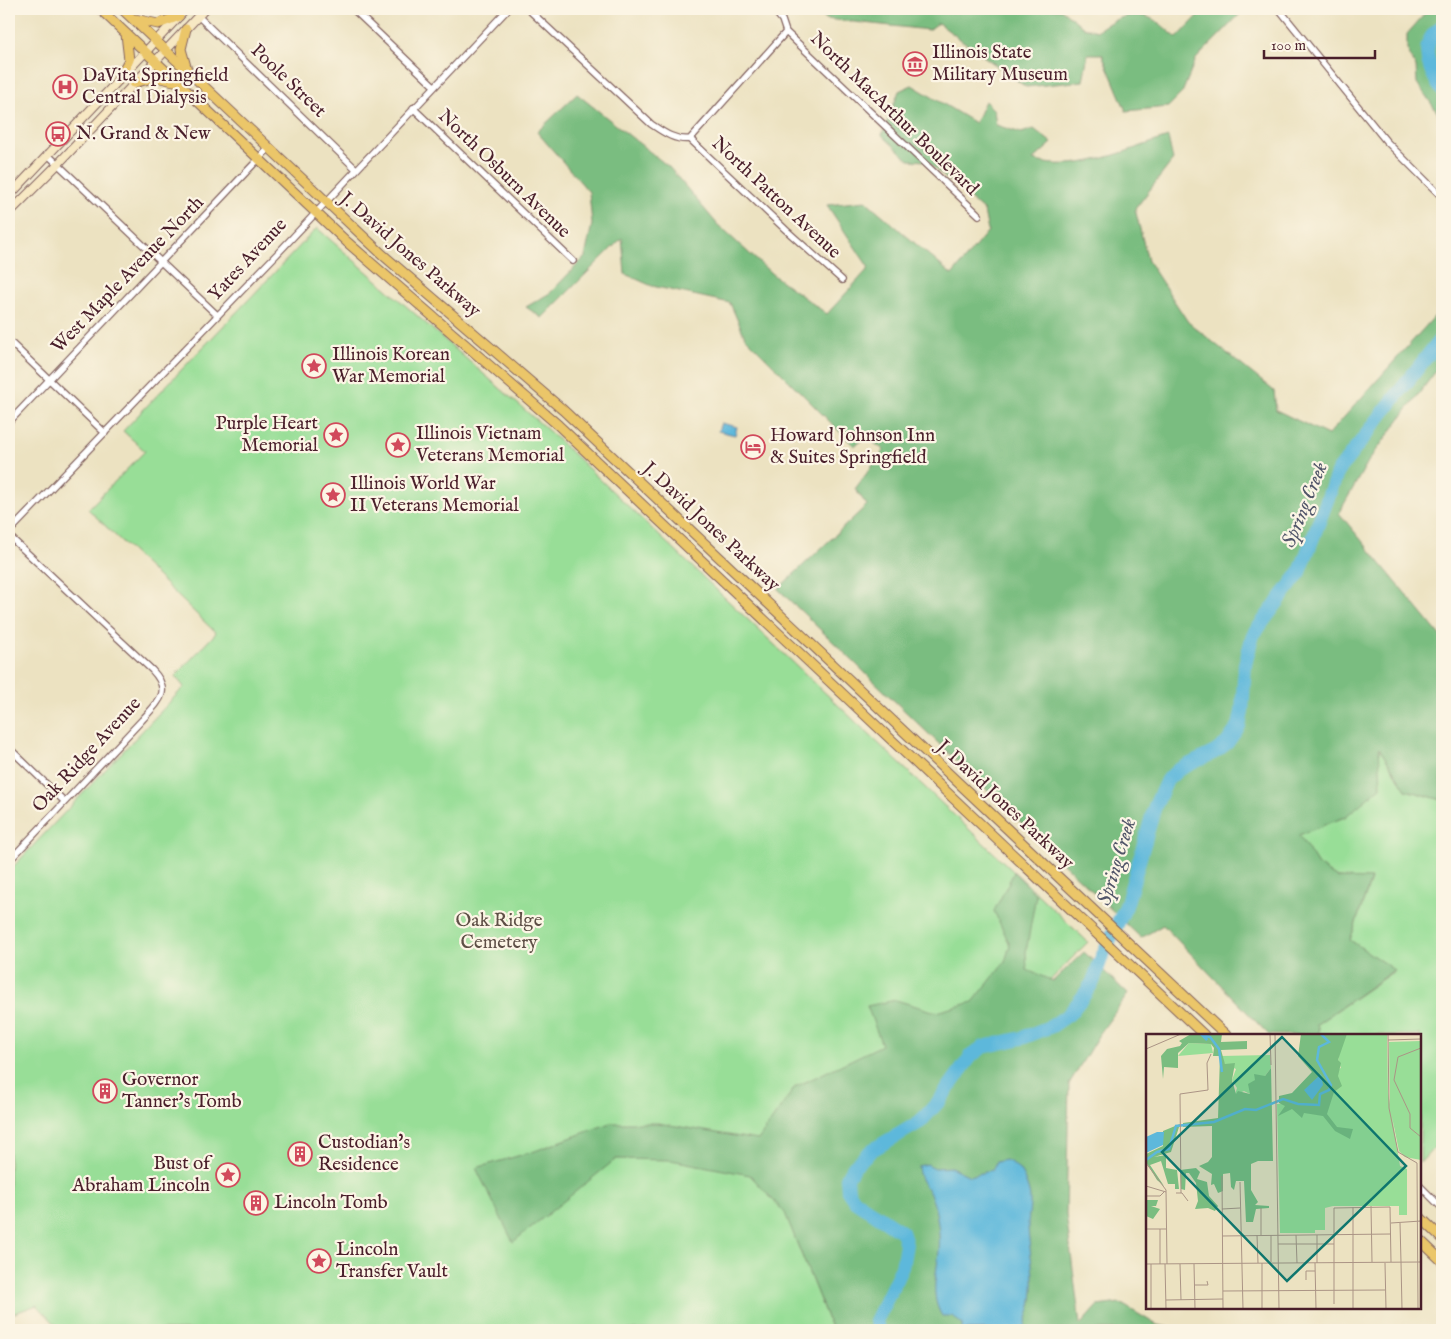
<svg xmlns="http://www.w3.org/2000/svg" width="1451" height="1339" viewBox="0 0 1451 1339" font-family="'IM FELL English',serif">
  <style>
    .green { fill: #98de97; stroke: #717e61 }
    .forest { fill: #7abd80; stroke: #626e56 }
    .water { fill: #5db8db; stroke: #546c83 }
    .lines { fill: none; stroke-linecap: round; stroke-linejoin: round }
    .river { stroke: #5db8db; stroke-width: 14 }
    .minor-casing { stroke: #836360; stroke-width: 8 }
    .secondary-casing { stroke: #836360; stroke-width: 10 }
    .primary-casing { stroke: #836360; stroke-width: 11 }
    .minor { stroke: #fff; stroke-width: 5.5 }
    .secondary { stroke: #f7e8c3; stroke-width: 8 }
    .primary { stroke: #ebc669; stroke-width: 9 }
    .labels { text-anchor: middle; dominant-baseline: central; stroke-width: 4.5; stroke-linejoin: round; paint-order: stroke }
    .poi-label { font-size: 19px; fill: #4a1f2b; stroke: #fcf5e5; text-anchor: start }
    .street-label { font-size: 19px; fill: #4a1f2b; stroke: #fcf5e5 }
    .park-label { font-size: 19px; fill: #5e4f46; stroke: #fcf5e5 }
    .water-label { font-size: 20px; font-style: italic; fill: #515569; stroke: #fcf5e5 }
    .inset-river { fill: none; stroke: #5db8db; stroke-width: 2.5 }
    .inset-road { fill: none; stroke: #ab9485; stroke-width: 1 }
    .view { fill: #0f766e; fill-opacity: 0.15; stroke: #0f766e; stroke-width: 2.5 }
    .inset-edge { fill: none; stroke: #4a1f2b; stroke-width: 2.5 }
  </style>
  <rect width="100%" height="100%" fill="#fcf5e5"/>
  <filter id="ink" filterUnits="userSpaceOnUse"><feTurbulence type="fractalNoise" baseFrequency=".02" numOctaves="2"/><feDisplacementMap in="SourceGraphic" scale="10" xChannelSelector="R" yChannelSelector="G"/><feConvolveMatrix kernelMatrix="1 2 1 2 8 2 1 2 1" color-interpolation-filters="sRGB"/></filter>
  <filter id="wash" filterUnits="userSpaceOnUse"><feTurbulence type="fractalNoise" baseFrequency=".0096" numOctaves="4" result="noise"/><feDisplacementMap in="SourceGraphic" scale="20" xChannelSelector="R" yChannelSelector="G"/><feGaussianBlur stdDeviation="1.12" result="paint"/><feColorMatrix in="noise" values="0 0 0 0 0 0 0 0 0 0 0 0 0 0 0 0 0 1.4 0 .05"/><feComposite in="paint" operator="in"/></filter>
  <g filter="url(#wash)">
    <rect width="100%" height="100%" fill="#ece2c1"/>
    <!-- green -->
    <path class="green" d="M317 228 550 432 1088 942 795 1238 832 1330H61L37 1305 9 1315V871L184 687 175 676 216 633 88 509 145 451 123 431Z
      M1378 746 1406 790 1442 800V1139L1420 1163V1035H1319L1317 1024 1394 971 1350 940 1371 880 1337 878 1318 865 1298 835 1306 832Z"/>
    <!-- forest -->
    <path class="forest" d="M816 9H1061L1083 27 1097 31C1111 20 1134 9 1152 19 1161 23 1169 32 1177 38L1199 15 1193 9H1245L1196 59 1182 93 1168 107 1126 111 1102 54H1088L1083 81 1026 87 938 23 929 30 826 19Z
      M1429 9H1442V119L1417 83 1416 67 1407 49V34Z
      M912 85 975 123 985 101 994 110 996 125 1021 133 1034 129 1052 143 1033 160C1076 174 1127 150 1168 137L1173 160 1135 209 1148 261 1188 322 1274 391 1276 410 1328 435 1442 308V363L1369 460 1339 513 1442 638V800L1406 790 1379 748 1381 787 1345 817 1299 835 1318 865 1337 878 1371 879 1350 940 1394 970 1317 1024 1319 1035H1269L1163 925 1141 938 778 589 867 505 855 489 884 450 866 437 854 446 745 337 730 303 652 286 625 274 622 238 542 318 526 307 550 293 585 257 592 224 589 192 537 132 577 94 669 167 718 225 772 274 827 314 869 268 827 205 866 201 952 275 988 231 984 211 926 161 909 160 882 135 899 91Z
      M1014 872 1036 895 1026 952 1027 970 1053 981 1084 952 1128 994 1098 1036 1069 1084 1066 1214 1080 1325 1097 1306 1120 1303 1157 1325 1183 1330H832L785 1213 750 1175 671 1160 616 1159 513 1242 476 1168 535 1151 610 1123H658L758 1140 795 1087 882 1045 867 1006 896 1000 936 1012 973 1002 1005 962 1010 945 994 911Z"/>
    <!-- water -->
    <path class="water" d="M721 423 737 427 735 435 718 431Z
      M1005 1160C1019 1164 1025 1178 1029 1192 1032 1202 1028 1216 1028 1227 1029 1251 1036 1275 1032 1300 1031 1311 1025 1319 1025 1330H962V1324L952 1316H942C926 1290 942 1263 939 1234 938 1222 936 1208 931 1196 925 1183 919 1182 918 1166L927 1164 935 1168 951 1167 970 1176 992 1170 996 1162Z"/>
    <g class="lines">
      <!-- river -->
      <path class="river" d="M1442 26C1439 30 1433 33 1431 38 1421 53 1433 77 1442 90
        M878 1330 876 1321 902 1267 906 1244 902 1232 854 1200 848 1191 847 1178 854 1166 872 1150 920 1122 940 1100 971 1056 983 1047 1022 1038 1052 1026 1069 1014 1082 998 1093 982 1102 956 1126 906 1155 806 1167 780 1178 770 1215 752 1227 743 1239 726 1242 712 1245 664 1253 635 1300 572 1338 471 1442 337"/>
    </g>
  </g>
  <g filter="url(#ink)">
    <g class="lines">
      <!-- minor casing -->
      <g class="minor-casing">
        <path id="minor" d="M353 9 434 86
          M528 9 651 124C663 132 675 141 690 139L786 230 842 280
          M773 9 782 20 786 32 979 215
          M1279 9 1386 141 1442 197
          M198 16 356 169
          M413 108 573 261
          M690 139 786 32
          M47 154 217 315
          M9 341 105 433
          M9 422 269 148
          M9 532 277 254 508 9
          M9 536 152 670C173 692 158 702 142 720L9 861
          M9 748 64 801
          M1420 1186 1442 1208"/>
      </g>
      <!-- secondary casing -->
      <g class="secondary-casing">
        <path id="secondary" d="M9 196 186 9
          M9 213 58 164 205 9"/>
      </g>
      <!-- primary casing -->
      <g class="primary-casing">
        <path id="primary" d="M100 9 347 242 558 425 1204 1035
          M122 9 383 255 563 410 1226 1035
          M135 19 158 24 179 16
          M186 29 181 49 187 70
          M118 80 129 60 126 34
          M134 83 156 77 174 81
          M1420 1217 1442 1238
          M1420 1240 1442 1261"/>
      </g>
      <!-- minor -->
      <use href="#minor" class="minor"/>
      <!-- secondary -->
      <use href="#secondary" class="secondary"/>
      <!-- primary -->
      <use href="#primary" class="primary"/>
    </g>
  </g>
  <!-- icons -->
  <defs>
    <g id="museum-ring" transform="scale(1.25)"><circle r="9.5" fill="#fcf5e5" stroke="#d1495b" stroke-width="1.5"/><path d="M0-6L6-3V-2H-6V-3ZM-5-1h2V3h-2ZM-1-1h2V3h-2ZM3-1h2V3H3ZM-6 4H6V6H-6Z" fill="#d1495b"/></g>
    <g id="hospital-ring" transform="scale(1.25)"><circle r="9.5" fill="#fcf5e5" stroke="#d1495b" stroke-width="1.5"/><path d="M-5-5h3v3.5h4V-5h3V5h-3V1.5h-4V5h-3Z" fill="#d1495b"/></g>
    <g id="bus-ring" transform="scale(1.25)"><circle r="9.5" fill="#fcf5e5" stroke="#d1495b" stroke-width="1.5"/><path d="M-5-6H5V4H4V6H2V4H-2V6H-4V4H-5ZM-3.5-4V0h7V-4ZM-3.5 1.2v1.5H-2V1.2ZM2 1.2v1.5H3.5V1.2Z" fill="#d1495b"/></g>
    <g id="sight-ring" transform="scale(1.25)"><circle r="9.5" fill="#fcf5e5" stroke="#d1495b" stroke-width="1.5"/><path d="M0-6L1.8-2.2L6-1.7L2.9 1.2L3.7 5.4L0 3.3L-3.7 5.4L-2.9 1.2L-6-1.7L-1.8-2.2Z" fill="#d1495b"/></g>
    <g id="hotel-ring" transform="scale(1.25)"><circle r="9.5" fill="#fcf5e5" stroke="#d1495b" stroke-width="1.5"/><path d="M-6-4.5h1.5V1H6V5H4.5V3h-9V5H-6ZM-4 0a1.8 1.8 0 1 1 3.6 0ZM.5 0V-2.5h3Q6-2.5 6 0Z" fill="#d1495b"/></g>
    <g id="building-ring" transform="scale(1.25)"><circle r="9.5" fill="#fcf5e5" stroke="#d1495b" stroke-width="1.5"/><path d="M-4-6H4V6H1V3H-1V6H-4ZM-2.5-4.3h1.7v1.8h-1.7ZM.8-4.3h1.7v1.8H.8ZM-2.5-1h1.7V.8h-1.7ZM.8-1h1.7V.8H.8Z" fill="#d1495b"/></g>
  </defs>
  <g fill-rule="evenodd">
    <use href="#museum-ring" x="915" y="64"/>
    <use href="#hospital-ring" x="65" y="87"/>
    <use href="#bus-ring" x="58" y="134"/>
    <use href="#sight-ring" x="314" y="366"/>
    <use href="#sight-ring" x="336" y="435"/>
    <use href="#sight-ring" x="398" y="445"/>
    <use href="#hotel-ring" x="753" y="447"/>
    <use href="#sight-ring" x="333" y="495"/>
    <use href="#building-ring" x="105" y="1091"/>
    <use href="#building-ring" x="300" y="1154"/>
    <use href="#sight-ring" x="228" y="1175"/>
    <use href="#building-ring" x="256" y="1203"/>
    <use href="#sight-ring" x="319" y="1261"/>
  </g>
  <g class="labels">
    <!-- poi labels -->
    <g class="poi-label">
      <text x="932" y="53">Illinois State<tspan x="932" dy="22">Military Museum</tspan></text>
      <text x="82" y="76">DaVita Springfield<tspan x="82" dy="22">Central Dialysis</tspan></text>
      <text x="76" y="134">N. Grand &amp; New</text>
      <text x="332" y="355">Illinois Korean<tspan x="332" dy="22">War Memorial</tspan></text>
      <text x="318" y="424" text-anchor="end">Purple Heart<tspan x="318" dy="22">Memorial</tspan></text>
      <text x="416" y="434">Illinois Vietnam<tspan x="416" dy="22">Veterans Memorial</tspan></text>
      <text x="770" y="436">Howard Johnson Inn<tspan x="770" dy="22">&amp; Suites Springfield</tspan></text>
      <text x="350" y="484">Illinois World War<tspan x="350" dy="22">II Veterans Memorial</tspan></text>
      <text x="122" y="1080">Governor<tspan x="122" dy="22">Tanner's Tomb</tspan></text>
      <text x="318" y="1143">Custodian's<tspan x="318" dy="22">Residence</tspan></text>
      <text x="210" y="1164" text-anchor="end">Bust of<tspan x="210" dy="22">Abraham Lincoln</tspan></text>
      <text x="274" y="1203">Lincoln Tomb</text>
      <text x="336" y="1250">Lincoln<tspan x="336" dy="22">Transfer Vault</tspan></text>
    </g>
    <!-- street labels -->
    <g class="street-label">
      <text transform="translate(288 81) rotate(44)">Poole Street</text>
      <text transform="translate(894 114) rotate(44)">North MacArthur Boulevard</text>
      <text transform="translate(504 174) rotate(44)">North Osburn Avenue</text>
      <text transform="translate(776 198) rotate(43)">North Patton Avenue</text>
      <text transform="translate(410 255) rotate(41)">J. David Jones Parkway</text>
      <text transform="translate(248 260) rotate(-47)">Yates Avenue</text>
      <text transform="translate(128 275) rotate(-46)">West Maple Avenue North</text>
      <text transform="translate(711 527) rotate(43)">J. David Jones Parkway</text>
      <text transform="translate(87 755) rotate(-47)">Oak Ridge Avenue</text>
      <text transform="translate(1005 805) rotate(43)">J. David Jones Parkway</text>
    </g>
    <!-- park labels -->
    <g class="park-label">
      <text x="499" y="921">Oak Ridge<tspan x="499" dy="22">Cemetery</tspan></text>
    </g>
    <!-- water labels -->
    <g class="water-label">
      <text transform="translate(1305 505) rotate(-68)">Spring Creek</text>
      <text transform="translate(1117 862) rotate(-73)">Spring Creek</text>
    </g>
  </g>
  <!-- overview -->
  <g transform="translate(1146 1034)">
    <rect width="275" height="275" fill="#ece2c1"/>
    <path d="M201 0H241L242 58 254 132 261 135V181H253V172H187L179 174V196H169V199H134L131 70H183L192 35 195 34 192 26 196 9ZM275 7V126L259 123 253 117 244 73 243 8ZM43 9 65 10 67 19 32 22ZM124 21 125 34 119 42 109 46 104 60 98 57 89 61 91 54 86 46 90 35 79 30 74 22Z" fill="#98de97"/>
    <path d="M45 0H76L75 8 101 7V15L75 16 79 30 89 29 86 46 90 60 92 57 104 60 102 50 109 46 108 40 119 42 125 34 127 127H112L105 130V156L112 168 109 171 123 172V174L110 175 107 188H100L98 147H90L88 156 85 153 84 139 77 140V157L72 159 68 150 65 151 66 140 53 132 62 128 66 123V92L37 93V89L72 84 74 22H67L68 14 65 10 43 9 32 19V34L18 33 17 45 15 22 21 15 34 12 36 9 33 7ZM155 0H201L192 26 195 29 192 42 196 52 188 58 181 80 191 93 207 95 204 105 189 97 177 82 158 79 156 84 146 75 132 82 139 72 133 69V62L146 59 166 38 152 22ZM34 90 25 118 8 123 20 121V134L31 136 33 155H29V150H22L15 127 4 131 18 152 11 146 0 128V120L17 112V97ZM50 134 54 138 51 145 61 148 63 162 72 172 69 177 62 174 49 175 52 167 50 149 43 139H40L39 156 35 155 34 136ZM0 166H12L10 172H5L14 175 7 185 0 182Z" fill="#7abd80"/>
    <path d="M175 40 177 51 166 66 158 56ZM11 98H18L17 111 0 119V103Z" fill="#5db8db"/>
    <path class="inset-river" d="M55 0 61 6 59 2 64 3 73 15 76 38M0 126 11 118 23 115 30 92 68 88 99 75 110 76 137 65 152 70 173 71 174 60 183 56 185 51 171 26 173 13 183 8 175 0"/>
    <path class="inset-road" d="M124 0 125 31M129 0 133 275M242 0 243 74 252 118 271 129 272 275M242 6 275 5M275 14 252 23 248 46 264 80V94L275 103M0 15 35 0M0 129 20 156 21 230M76 142 77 275M94 148 97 275M0 152 20 158M30 159H36L42 167M35 159 34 60 62 56 61 29 65 20M0 162H14L18 158M225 172 226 228M207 173V275M244 173 245 228M115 174V201M76 175 94 174M245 189 275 187M254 189 255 228M0 195H21M14 195V230M111 201 112 229M125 201V228M150 201 151 229M171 201V229M76 202 245 200M132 210H188M255 228 256 275M116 229V275M169 229 170 275M239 229 240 275M0 230 275 228M5 230V275M19 230 20 275M34 230 35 266M48 230 49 275M160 246V237H169M48 251H62L61 247M77 257 239 256M20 266 77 265M188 270V174L244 173"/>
    <path class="view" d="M136 3 260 132 141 247 16 118Z"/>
    <rect width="275" height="275" class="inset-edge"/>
  </g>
  <!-- margin -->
  <rect width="1451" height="1339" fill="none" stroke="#fcf5e5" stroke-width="30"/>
  <!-- scale -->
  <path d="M1264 50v8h111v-8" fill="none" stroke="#4a1f2b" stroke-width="2.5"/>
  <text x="1271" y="50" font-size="15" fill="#4a1f2b" stroke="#fcf5e5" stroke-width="4" paint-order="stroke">100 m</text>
</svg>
